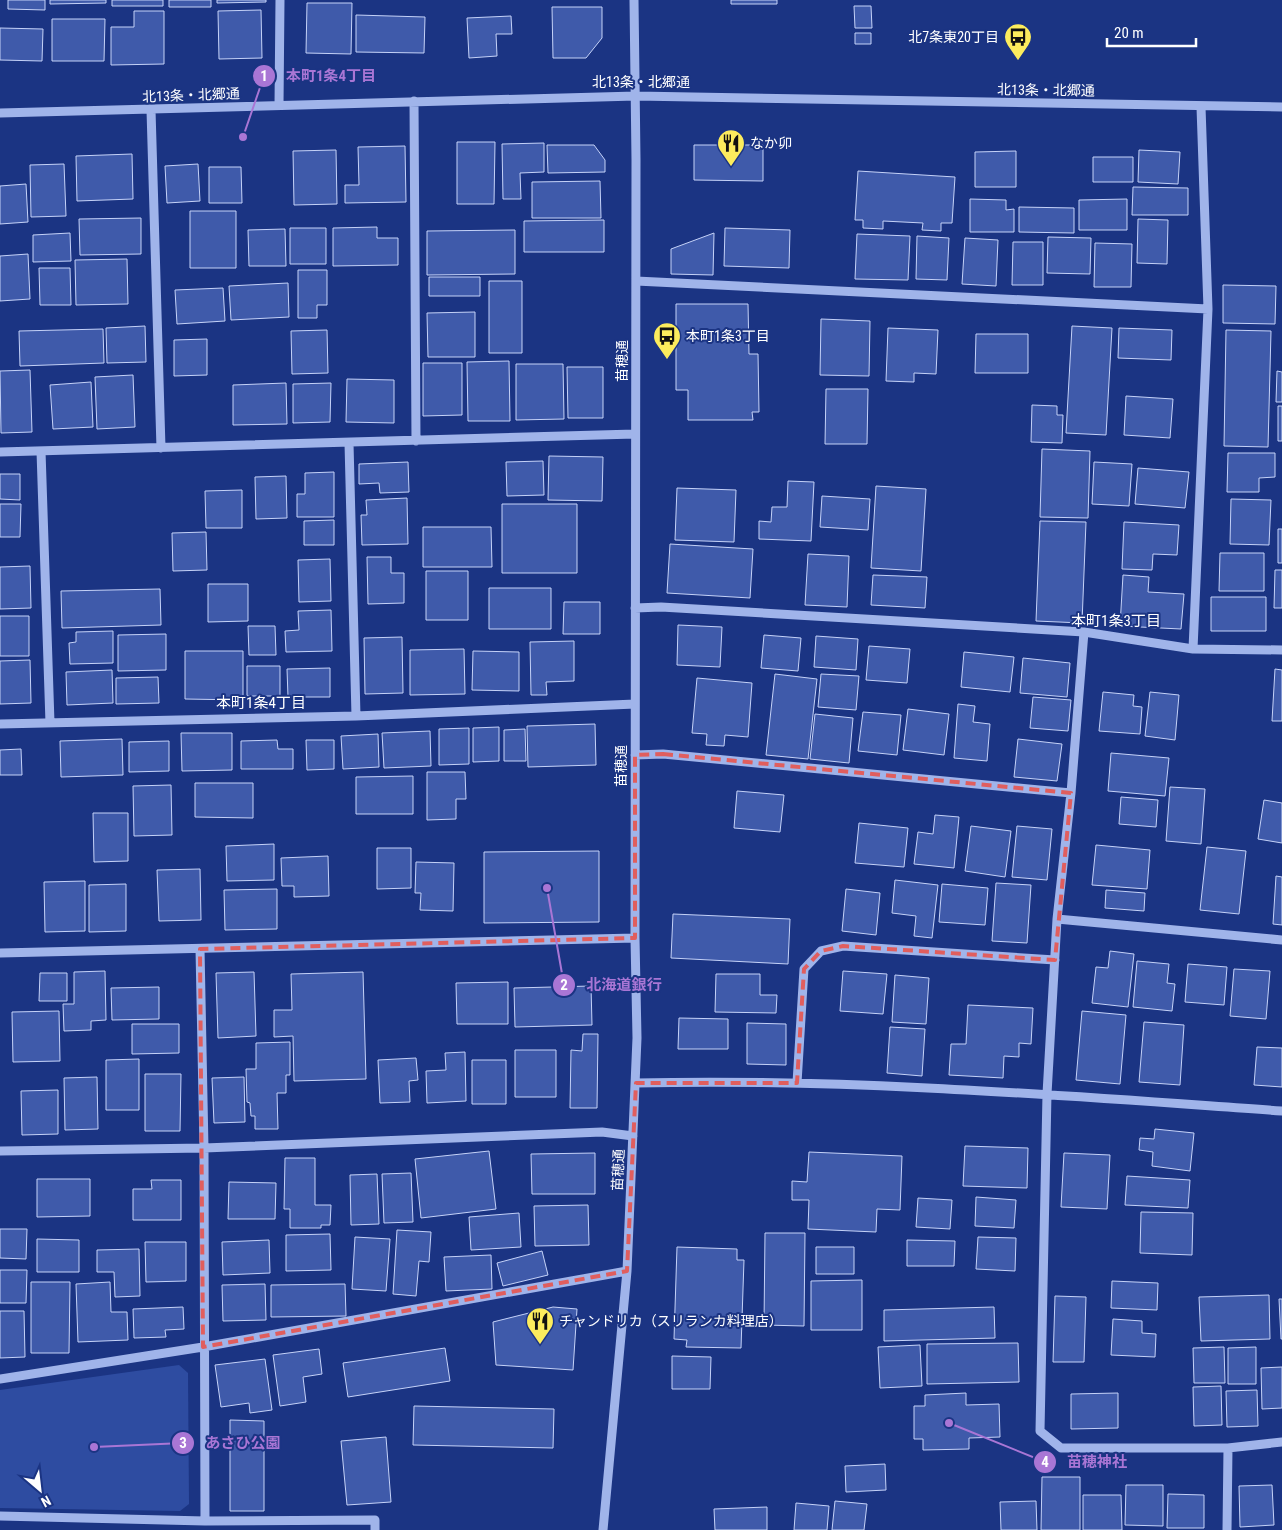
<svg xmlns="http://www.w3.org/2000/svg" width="1282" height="1530" viewBox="0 0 1282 1530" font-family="'Roboto Condensed','Noto Sans JP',sans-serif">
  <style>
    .green { fill: #2e4ca1 }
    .building { fill: #3f5aaa; stroke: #c5d2f8 }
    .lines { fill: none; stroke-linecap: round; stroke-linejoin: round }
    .minor { stroke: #a0b4ea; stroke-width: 9 }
    .marked { fill: none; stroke: #e05e5e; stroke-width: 4; stroke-dasharray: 10 6; stroke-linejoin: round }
    .labels { text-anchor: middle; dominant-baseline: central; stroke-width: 4; stroke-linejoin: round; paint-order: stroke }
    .poi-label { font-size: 14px; fill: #fff; stroke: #1b3483; text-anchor: start }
    .street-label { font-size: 14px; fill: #fff; stroke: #1b3483 }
    .neighbourhood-label { font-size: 15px; fill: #fff; stroke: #1b3483 }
    .leader { fill: none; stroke: #a976d5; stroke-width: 2 }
    .callout-dot { fill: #a976d5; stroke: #1b3483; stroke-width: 2 }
    .mark-label { font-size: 15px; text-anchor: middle; font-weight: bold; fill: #fff }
    .callout-label { font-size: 15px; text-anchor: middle; font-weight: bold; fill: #a976d5; stroke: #1b3483; stroke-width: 4; stroke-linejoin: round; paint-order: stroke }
  </style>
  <rect width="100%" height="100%" fill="#1b3483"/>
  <!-- green -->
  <path class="green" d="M179 1365 188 1373 189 1504 180 1511 0 1508V1390Z"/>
  <!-- building -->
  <path class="building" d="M8 0H45V10L8 9Z
    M50 0H106V3L50 4Z
    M112 0H163V6H112Z
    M169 0H211V7H169Z
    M217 0H266V2L217 3Z
    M731 0H777V4H731Z
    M307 3H352L351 54 306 53Z
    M854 6H871L872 28H855Z
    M552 7H602V38L586 58H553Z
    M261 10 262 58 219 59 218 11Z
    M134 11H164V64L111 65V27H134Z
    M356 15 425 17 424 53 356 52Z
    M511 16 512 34H496L497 56 469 58 467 18Z
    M52 19H105L104 61H52Z
    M0 28 43 29 42 61 0 60Z
    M855 33H871V44H855Z
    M457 142H495L494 204H457Z
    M544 143V172L520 173 521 199H503L502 144Z
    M547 145H594L605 160V172L548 173Z
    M694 145H763V181L694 180Z
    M405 146 406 202 345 203V185H359L358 147Z
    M336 150 337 204 294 205 293 151Z
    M1139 150 1180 152 1178 184 1138 182Z
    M1016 151V187H975V152Z
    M132 154 133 199 77 201 76 156Z
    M1093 157H1133V182H1093Z
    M64 164 66 216 31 217 30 165Z
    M198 164 200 201 167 203 165 166Z
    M209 167H241L242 203H209Z
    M858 171 955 177 952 223H941V231L922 230 923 223 883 221V229L863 228V220H855Z
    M600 181 601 218H532V182Z
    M26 184 28 222 0 224V186Z
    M1133 187 1188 188V215H1132Z
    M970 199 1006 200V210L1014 209V232H970Z
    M1127 199V230H1079V200Z
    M1019 207 1074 208V233L1019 232Z
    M190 211H236V268H190Z
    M141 218V254L80 255 79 219Z
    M1138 219 1168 220 1167 264 1137 263Z
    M604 220V252H524V221Z
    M377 227V238H398V265L333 266V228Z
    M290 228H326V264H290Z
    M725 228 790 230 789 268 724 266Z
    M285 229 286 266H249L248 230Z
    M515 230V274L427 275V231Z
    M70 233 71 261 33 262V235Z
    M714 233 713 275 671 274V249Z
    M857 234 910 236 908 280 855 279Z
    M917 236 949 238 947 280 916 279Z
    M1048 237 1091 238 1090 274 1047 273Z
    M965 238 998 240 996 286 962 284Z
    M1013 242H1043V285H1012Z
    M1095 243 1132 244 1131 287H1094Z
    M28 254 30 299 0 301V256Z
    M127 259 128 304 76 305 75 260Z
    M39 268H70L71 305H40Z
    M298 270H327V305H317V318H298Z
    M429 277H480V296H429Z
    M489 281H522V353H489Z
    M288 283 289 317 231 320 229 286Z
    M1223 285 1276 286 1275 324 1223 323Z
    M223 288 225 321 177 324 175 290Z
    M676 304H748L749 354H758L759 412H752L753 420H688V390H676Z
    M475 312V357H428L427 313Z
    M821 319 870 321 869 376 820 375Z
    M145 326 146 362 107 363 106 328Z
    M1072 326 1112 328 1106 435 1066 433Z
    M888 328 938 330 936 374 914 373V382L886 381Z
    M1119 328 1172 330 1171 360 1118 358Z
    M103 329 104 363 20 366 19 331Z
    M327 330 328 373 292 374 291 331Z
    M1226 330 1271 331 1268 447 1224 446Z
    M976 334H1028V373H975Z
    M207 339V375L174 376V340Z
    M509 361 510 421H468L467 362Z
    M423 363H462V415L423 416Z
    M516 364H563L564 419 516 420Z
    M567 367H603V418H568Z
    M30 370 32 432 1 433 0 371Z
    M1277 371 1282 372V402H1276Z
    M133 375 135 427 97 429 95 377Z
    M347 379 394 380V423L346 422Z
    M91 382 93 427 53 429 50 385Z
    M286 383 287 424 233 425V385Z
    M331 383 330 422 293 423V384Z
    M826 389H868L867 444H825Z
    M1126 396 1173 399 1170 438 1124 435Z
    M1032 405 1057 406V415H1063L1062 443 1031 442Z
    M1278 406H1282V441H1278Z
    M1042 449 1090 451 1088 518 1040 517Z
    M1228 453H1275V477L1259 478V492H1227Z
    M549 456 603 457 602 501 548 500Z
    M543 461 544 495 507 496 506 462Z
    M408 462 409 492 380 493 379 483 359 484V464Z
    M1094 462 1132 464 1129 506 1092 504Z
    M1138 468 1189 472 1185 508 1135 504Z
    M334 472V517H297V494H305V473Z
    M0 474H20V500L0 499Z
    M286 476 287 518 256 519 255 477Z
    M788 481 814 482 811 541 759 539V521L771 522 772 507H787Z
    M876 486 926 489 921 571 871 568Z
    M677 488 736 490 734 542 675 540Z
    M242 490V528H206L205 491Z
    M822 496 870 499 868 530 820 527Z
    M407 498 408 544 362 545 361 515H367L366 500Z
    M1231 499 1271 500 1269 545 1230 544Z
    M0 504H21L20 537H0Z
    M502 504H577V573H502Z
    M334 520V545H304V521Z
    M1040 521 1086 522 1082 623 1036 621Z
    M1124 522 1179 525 1177 555 1153 554 1152 570 1122 569Z
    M423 527H491L492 567H423Z
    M1278 529H1282V563H1278Z
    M206 532 207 570 173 571 172 533Z
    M670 544 753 549 750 598 667 593Z
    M1220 553H1264V591H1219Z
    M808 554 849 556 847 607 805 605Z
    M367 557H391V573H404V603L368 604Z
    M330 559 331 601 299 602 298 560Z
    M30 566 31 608 0 609V567Z
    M1275 570H1282V608H1274Z
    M426 571H468V620H426Z
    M873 575 927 577 925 608 871 605Z
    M1123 575 1149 577 1148 592 1184 594 1181 629 1120 626Z
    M208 584H248V621L208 622Z
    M489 588H551V629H489Z
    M160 589 161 625 62 628 61 591Z
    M1211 597H1266V631H1211Z
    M564 602H600V634H563Z
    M331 610 332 651 286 652 285 631 299 630 298 611Z
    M0 616H29V656H0Z
    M678 625 722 627 720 667 677 665Z
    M248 626H275L276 655H249Z
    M113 631V663L70 664 69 643 76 642V632Z
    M166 634V670L118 671V635Z
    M764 635 801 638 798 671 761 668Z
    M816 636 858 639 856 670 814 667Z
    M402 637 403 693 365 694 364 638Z
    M574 641V681L546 682 547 695H531L530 642Z
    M869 646 910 649 907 683 866 680Z
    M464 649 465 694 410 695V650Z
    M185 651H243V700L185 699Z
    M473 651 519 652V691L472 690Z
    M964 652 1014 657 1010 692 961 687Z
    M1023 658 1070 663 1067 697 1020 693Z
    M30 660 31 703 0 704V661Z
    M247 666H280V696H247Z
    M330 668V697H288L287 669Z
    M1275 669 1282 670V721H1272Z
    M112 670 113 703 67 705 66 672Z
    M775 674 817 679 808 759 766 755Z
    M821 674 859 676 856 710 818 707Z
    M158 677 159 703 116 704V678Z
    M697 678 752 683 748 737 725 735 724 746 706 745 707 734 692 733Z
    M1103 692 1134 695 1133 706 1142 707 1140 734 1099 731Z
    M1150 692 1179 695 1175 740 1145 736Z
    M1033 697 1071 700 1068 731 1030 728Z
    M958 704 975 706 973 722 990 724 987 761 954 758Z
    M908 709 949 714 944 755 903 750Z
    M863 712 901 715 897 755 858 751Z
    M815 714 853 718 849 763 810 759Z
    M595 724 596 765 528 767 527 726Z
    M499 727V761L473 762V728Z
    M469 728V764L439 765V729Z
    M525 729 526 761H504V730Z
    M430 731 431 766 384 768 382 733Z
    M181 733H232V770L182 771Z
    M378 734 379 767 343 769 341 736Z
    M122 739 123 775 61 777 60 741Z
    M1018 739 1062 744 1057 781 1014 777Z
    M277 740 278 749H293V769H241V741Z
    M306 740H334V769L307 770Z
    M169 741V771L129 772V742Z
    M21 749 22 775H0V750Z
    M1111 753 1169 758 1165 796 1108 791Z
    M427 772H465L466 799H456V819L427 820Z
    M413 776V814H356V777Z
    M195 783H253V818L195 817Z
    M171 785 172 835 134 836 133 786Z
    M1170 787 1205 789 1201 844 1166 841Z
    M737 791 784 795 780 832 734 828Z
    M1121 797 1158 800 1156 827 1119 824Z
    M1264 800 1282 803V843L1258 839Z
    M93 813H128V861L94 862Z
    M935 815 959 817 954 868 914 864 918 832 933 834Z
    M859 823 908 828 904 867 855 863Z
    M971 826 1011 831 1005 877 965 871Z
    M1017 826 1052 829 1047 880 1012 877Z
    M274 844V880L227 881 226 846Z
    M1096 845 1150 850 1147 889 1092 885Z
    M1207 847 1246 851 1239 914 1200 910Z
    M377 848H411V888L377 889Z
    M599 851V922L484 923V852Z
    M328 856 329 896 294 897V886H282L281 858Z
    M416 862 454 863 453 911 420 910 421 893H415Z
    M200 869 201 920 159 921 157 870Z
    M1276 876 1282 877V925L1273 924Z
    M895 880 938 885 932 938 914 936 916 916 892 913Z
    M85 881V931L45 932 44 882Z
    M996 883 1031 885 1027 943 992 941Z
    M126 884V931L89 932V885Z
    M942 884 988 888 985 925 939 922Z
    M277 889V929L225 930 224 890Z
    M846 889 880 893 876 935 842 931Z
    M1106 890 1145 893 1144 911 1105 908Z
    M673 914 790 919 788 964 671 958Z
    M1110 951 1134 954 1128 1007 1092 1003 1096 967 1108 968Z
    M1137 961 1169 964 1167 983 1175 984 1172 1011 1133 1007Z
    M1188 964 1227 967 1224 1005 1185 1002Z
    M1234 969 1270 971 1266 1019 1230 1016Z
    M105 971 106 1020 91 1021V1030L64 1031 63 1004H74V972Z
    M843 971 887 974 883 1014 840 1011Z
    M254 972 256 1036 218 1038 216 973Z
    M363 972 366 1079 294 1081 293 1036 274 1037V1010H292L291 974Z
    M40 973H67V1001H39Z
    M716 974H760V995H777L776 1013 715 1012Z
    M895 975 929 978 926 1024 892 1022Z
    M508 982V1024H457L456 983Z
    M591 986 592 1025 515 1027 514 988Z
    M159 987V1019L112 1020 111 988Z
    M968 1005 1033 1008 1031 1044 1019 1043V1057L1004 1056 1003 1078 949 1075 951 1044H966Z
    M59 1011 60 1061 13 1062 12 1012Z
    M1082 1011 1126 1015 1120 1084 1076 1080Z
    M679 1018 728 1019V1049H678Z
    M1144 1022 1184 1025 1180 1085 1139 1082Z
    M747 1023 786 1024V1065L747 1064Z
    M132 1024H179V1053L132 1054Z
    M890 1027 925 1029 922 1076 887 1073Z
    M583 1034H598L597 1108H570L571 1050 582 1051Z
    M290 1042V1075H286V1093H277L278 1129H255V1116H251L250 1103 247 1102 246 1069H256V1043Z
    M1257 1047 1282 1048V1087L1254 1085Z
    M515 1050H556V1097H515Z
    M465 1052 466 1101 427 1103 426 1071 446 1070 445 1053Z
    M416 1058 418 1080 409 1081 410 1102 380 1103 378 1060Z
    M139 1059V1110H106V1060Z
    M472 1060H506V1104H472Z
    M145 1074H181L180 1131H145Z
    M97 1077 98 1129 65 1130 64 1078Z
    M244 1077 245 1122 214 1123 212 1078Z
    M58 1090V1134L22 1135 21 1091Z
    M1155 1129 1194 1133 1190 1171 1152 1166 1153 1152 1139 1150 1140 1138 1154 1139Z
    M965 1146 1028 1148 1027 1188 963 1186Z
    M489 1151 496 1209 421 1218 415 1159Z
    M809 1152 902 1156 900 1210 877 1209 876 1232 808 1229 809 1200H792V1181L807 1182Z
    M595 1153V1194H532L531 1154Z
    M1064 1153 1110 1155 1107 1209 1061 1207Z
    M285 1158H315V1205H331L330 1225H321V1228H290V1209H284Z
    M411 1173 413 1222 384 1223 382 1174Z
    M377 1174 379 1224 351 1225 350 1175Z
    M1127 1176 1190 1180 1188 1208 1125 1205Z
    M37 1179H90V1216L37 1217Z
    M151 1180H181V1220H133V1189H152Z
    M229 1182 276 1183 275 1219H228Z
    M976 1197 1016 1200 1014 1228 975 1226Z
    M918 1198 952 1200 950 1229 916 1227Z
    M588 1205 589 1245 535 1246 534 1206Z
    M1141 1212 1193 1213 1192 1255 1140 1253Z
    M519 1213 521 1247 471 1250 469 1217Z
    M0 1229H27L26 1259 0 1258Z
    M397 1230 431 1232 429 1262 419 1261 416 1296 393 1294Z
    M765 1233H805L804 1326 764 1325Z
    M330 1234 331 1270 286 1271V1235Z
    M355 1237 390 1239 386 1291 352 1289Z
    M978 1237 1016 1238 1015 1271 976 1269Z
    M37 1239 79 1240V1272H37Z
    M269 1240 270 1273 223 1275 222 1242Z
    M907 1240 955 1241 954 1266H907Z
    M145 1242H186V1281L146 1282Z
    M677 1247 737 1249V1260H744L741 1348 686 1347 687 1340 674 1339Z
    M816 1247H854V1274H816Z
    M139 1249 140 1296 115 1297 114 1272H97V1250Z
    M542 1251 548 1275 503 1286 497 1263Z
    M491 1255 492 1289 446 1291 444 1257Z
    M0 1270H27L26 1303H0Z
    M862 1280V1330H811V1281Z
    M1112 1281 1158 1283 1157 1310 1111 1308Z
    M31 1282H70L69 1353H31Z
    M110 1282 111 1312H127L128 1340 78 1342 76 1284Z
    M265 1284 266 1320 223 1321 222 1285Z
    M345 1284 346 1316 271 1317V1285Z
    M1269 1295 1270 1339 1201 1341 1199 1297Z
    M1055 1296 1086 1297 1084 1362H1053Z
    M1279 1299H1282V1339H1281Z
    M183 1307 184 1329 165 1330 166 1337 134 1338 133 1309Z
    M553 1307 577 1309 573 1370 496 1365 493 1322Z
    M994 1307 995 1338 884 1341V1310Z
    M0 1311H24L25 1357 0 1358Z
    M1113 1319 1142 1321V1333L1156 1334 1155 1357 1111 1355Z
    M1018 1343 1019 1382 927 1384V1344Z
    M920 1345 922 1386 880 1388 878 1347Z
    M1224 1347 1225 1383H1194L1193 1348Z
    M1256 1347V1384H1228V1348Z
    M445 1348 450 1381 348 1397 343 1363Z
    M319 1349 322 1374 303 1377 306 1402 280 1406 273 1355Z
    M672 1356 711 1357 710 1389H672Z
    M265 1359 272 1410 250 1413 249 1403 221 1407 215 1365Z
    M1282 1367V1408L1262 1409 1261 1368Z
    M1221 1386 1222 1425 1194 1426 1193 1387Z
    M1257 1390 1258 1426 1227 1427 1226 1391Z
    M966 1393V1405L999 1404 1000 1437 969 1438V1449L923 1450V1439H914V1406H925V1395Z
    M1118 1393V1428L1071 1429V1394Z
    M414 1406 554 1409 553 1448 413 1445Z
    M230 1420 264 1421V1511H230Z
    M386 1437 391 1502 347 1505 341 1441Z
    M885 1464 886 1490 846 1492 845 1466Z
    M1042 1477H1080V1530H1041Z
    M1126 1485H1163V1526L1125 1525Z
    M1272 1485 1274 1525 1240 1527 1239 1486Z
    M1168 1494 1204 1495V1528H1167Z
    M1083 1495H1121L1122 1530H1083Z
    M835 1501 867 1504 864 1530H832Z
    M1036 1501 1037 1530H1001L1000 1502Z
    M796 1503 829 1506 827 1530H794Z
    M767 1507V1530H715L714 1509Z"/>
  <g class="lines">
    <!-- minor -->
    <path class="minor" d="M414 101 416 441
      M279 105 280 0
      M151 110 161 448
      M0 113 636 96 1282 107
      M636 281 1208 309
      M349 443 356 716
      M41 451 50 723
      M0 452 635 434
      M635 608 661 607 1084 632 1193 649 1282 650
      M1084 632 1071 793 1057 919 1047 1094 1040 1431 1061 1448H1228L1227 1530
      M1193 649 1208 309 1201 107
      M0 724 356 716 635 704
      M635 755 663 754 1071 793
      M1057 919 1282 940
      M200 949 204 1148 205 1521 375 1520V1530
      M0 953 635 938
      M636 1083C851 1078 1067 1096 1282 1111
      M797 1083 804 969 821 951 843 946 1055 960
      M0 1151 204 1148 602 1132 633 1136
      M0 1379 203 1347 627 1271
      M1228 1448 1282 1442
      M0 1516 205 1521
      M603 1530 627 1271 637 1038 635 938 636 160 634 0"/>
  </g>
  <!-- marked area -->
  <path class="marked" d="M663 754 1071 793 1055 960 843 946 821 951 804 969 797 1083H636L627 1271 203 1347 200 949 635 938V755Z"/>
  <!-- icons -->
  <defs>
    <g id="bus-pin" transform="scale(1.4375)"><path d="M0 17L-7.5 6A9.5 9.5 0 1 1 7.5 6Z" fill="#fcec5d" stroke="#1b3483"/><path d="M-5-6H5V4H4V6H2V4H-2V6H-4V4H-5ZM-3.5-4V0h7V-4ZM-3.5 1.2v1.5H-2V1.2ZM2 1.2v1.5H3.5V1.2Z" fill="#111"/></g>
    <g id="restaurant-pin" transform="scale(1.4375)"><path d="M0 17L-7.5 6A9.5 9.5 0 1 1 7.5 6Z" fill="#fcec5d" stroke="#1b3483"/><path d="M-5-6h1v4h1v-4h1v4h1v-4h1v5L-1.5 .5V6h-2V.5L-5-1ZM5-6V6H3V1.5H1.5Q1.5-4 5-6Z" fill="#111"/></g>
  </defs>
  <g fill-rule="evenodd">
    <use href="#bus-pin" x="1018" y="37"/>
    <use href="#restaurant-pin" x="731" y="143"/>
    <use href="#bus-pin" x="667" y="336"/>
    <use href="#restaurant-pin" x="540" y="1321"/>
  </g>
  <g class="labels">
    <!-- poi labels -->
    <g class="poi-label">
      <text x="999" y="37" text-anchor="end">北7条東20丁目</text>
      <text x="750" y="143">なか卯</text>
      <text x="686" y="336">本町1条3丁目</text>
      <text x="559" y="1321">チャンドリカ（スリランカ料理店）</text>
    </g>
    <!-- street labels -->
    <g class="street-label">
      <text x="641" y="82">北13条・北郷通</text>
      <text transform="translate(1046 90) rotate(1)">北13条・北郷通</text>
      <text transform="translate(191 95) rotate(-2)">北13条・北郷通</text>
      <text transform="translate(622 361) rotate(-90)">苗穂通</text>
      <text transform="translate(621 766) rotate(-90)">苗穂通</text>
      <text transform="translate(618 1170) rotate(-87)">苗穂通</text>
    </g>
    <!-- neighbourhood labels -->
    <g class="neighbourhood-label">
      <text x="1116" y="621">本町1条3丁目</text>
      <text x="261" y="703">本町1条4丁目</text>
    </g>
  </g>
  <!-- callouts -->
  <path class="leader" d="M243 137L264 76M547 888L564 985M94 1447L183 1443M949 1423L1045 1462"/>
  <g class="callout-dot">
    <circle cx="243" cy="137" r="5"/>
    <circle cx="547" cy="888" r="5"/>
    <circle cx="94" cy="1447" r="5"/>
    <circle cx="949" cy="1423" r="5"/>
    <circle cx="264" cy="76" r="12"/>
    <circle cx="564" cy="985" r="12"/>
    <circle cx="183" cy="1443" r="12"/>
    <circle cx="1045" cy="1462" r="12"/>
  </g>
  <g class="mark-label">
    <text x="264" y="81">1</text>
    <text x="564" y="990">2</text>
    <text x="183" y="1448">3</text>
    <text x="1045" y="1467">4</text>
  </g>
  <g class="callout-label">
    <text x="331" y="81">本町1条4丁目</text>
    <text x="624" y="990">北海道銀行</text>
    <text x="243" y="1448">あさひ公園</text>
    <text x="1097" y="1467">苗穂神社</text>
  </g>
  <!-- north arrow -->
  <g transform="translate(40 1490) rotate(152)" stroke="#1b3483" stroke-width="4" paint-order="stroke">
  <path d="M0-4L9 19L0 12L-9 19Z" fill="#ffffff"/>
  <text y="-8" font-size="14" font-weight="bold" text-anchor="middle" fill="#ffffff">N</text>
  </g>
  <!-- scale -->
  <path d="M1107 38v8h89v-8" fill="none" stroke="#ffffff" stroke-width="2.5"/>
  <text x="1114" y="38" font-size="15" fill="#ffffff" stroke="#1b3483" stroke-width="4" paint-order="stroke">20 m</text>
</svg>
